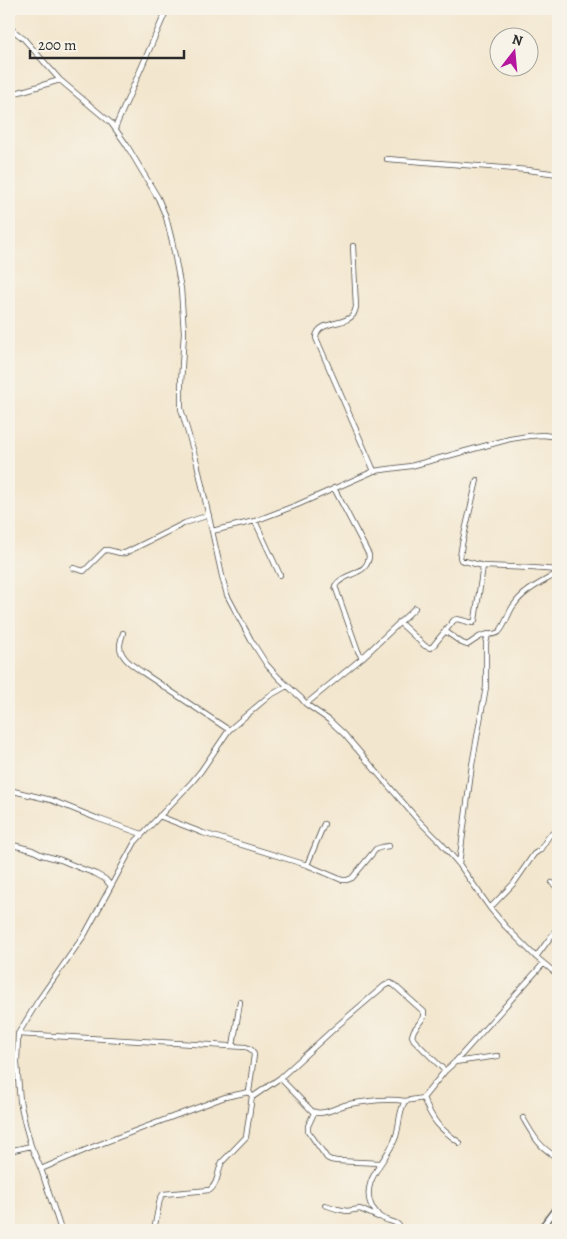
<svg xmlns="http://www.w3.org/2000/svg" width="567" height="1239" viewBox="0 0 567 1239" font-family="Alegreya,serif">
  <style>
    .lines { fill: none; stroke-linecap: round; stroke-linejoin: round }
    .minor-casing { stroke: #494743; stroke-width: 6 }
    .tertiary-casing { stroke: #494743; stroke-width: 8 }
    .minor { stroke: #fff; stroke-width: 4.5 }
    .tertiary { stroke: #fff; stroke-width: 5.5 }
  </style>
  <rect width="100%" height="100%" fill="#f7f3e8"/>
  <filter id="ink" filterUnits="userSpaceOnUse"><feTurbulence type="fractalNoise" baseFrequency=".02" numOctaves="2"/><feDisplacementMap in="SourceGraphic" scale="10" xChannelSelector="R" yChannelSelector="G"/><feConvolveMatrix kernelMatrix="1 2 1 2 8 2 1 2 1" color-interpolation-filters="sRGB"/></filter>
  <filter id="wash" filterUnits="userSpaceOnUse"><feTurbulence type="fractalNoise" baseFrequency=".0096" numOctaves="4" result="noise"/><feDisplacementMap in="SourceGraphic" scale="20" xChannelSelector="R" yChannelSelector="G"/><feGaussianBlur stdDeviation="1.12" result="paint"/><feColorMatrix in="noise" values="0 0 0 0 0 0 0 0 0 0 0 0 0 0 0 0 0 1.4 0 .05"/><feComposite in="paint" operator="in"/></filter>
  <g filter="url(#wash)">
    <rect width="100%" height="100%" fill="#f3e6ce"/>
  </g>
  <g filter="url(#ink)">
    <g class="lines">
      <!-- minor casing -->
      <g class="minor-casing">
        <path id="minor" d="M9 27 24 39 60 80 111 123 126 144 158 198 166 217 172 241 181 289 184 332 181 383V409L197 463 222 576 227 595 251 640 267 665 279 678 301 698 306 704 329 720 344 734 418 820 441 843 459 864 490 908 505 926 536 957 558 975
          M9 95 60 80
          M115 128 167 9
          M387 159 528 170 558 174
          M353 246 356 307C355 310 355 312 353 315 345 326 317 320 316 338L374 471
          M477 480 462 544 460 557 461 560 483 566 532 568 558 570
          M255 521 280 575
          M212 531 255 521 297 505 374 471 411 466 510 439 529 436 543 435 558 437
          M73 568 84 571 105 550C112 549 118 555 125 553L185 523 209 515
          M399 622 425 646 430 648 433 646 454 620 457 619 473 623 475 620 483 566
          M445 631 462 643 467 645C473 642 477 637 484 635 489 634 495 635 499 632 506 625 508 612 514 605 524 590 543 582 558 573
          M123 633C122 637 120 642 120 646 120 658 134 666 142 672L229 730
          M362 658 415 608
          M306 704 362 658 358 651 335 586C343 572 369 576 369 555L334 488
          M9 790 51 800 96 818 142 834
          M159 816 203 833 307 865 342 880H347L352 878 376 849 382 847 389 846
          M9 844 32 850 42 855 61 860 80 868 96 874 105 879 111 886
          M459 864 472 765 486 687V643L488 634
          M307 865 324 824
          M552 883 558 888
          M490 908 514 883 534 854 540 850 549 836 558 829
          M536 957 558 927
          M18 1034 246 1047C251 1049 253 1050 254 1055L249 1092 252 1096H254L280 1078 337 1026 384 986 390 983 394 985 424 1012V1017L414 1030 412 1036 414 1040 445 1071
          M233 1046 240 1002
          M455 1062 498 1056
          M9 1064 17 1063
          M280 1078 312 1111C323 1117 338 1106 349 1104 368 1101 386 1098 405 1101
          M423 1098C434 1123 438 1127 460 1143
          M314 1113 308 1126V1131L327 1158 331 1160 337 1161 380 1163
          M523 1118C534 1137 539 1147 558 1158
          M9 1151 31 1146
          M41 1169 95 1146 225 1097 249 1092
          M325 1205 337 1209 347 1211 360 1209 378 1217
          M61 1230 41 1169 31 1146 25 1124 20 1101 19 1089 17 1063 18 1034 38 1001 85 934 135 842 192 782 201 771 229 730 269 696 287 686
          M154 1230 160 1199 163 1194 210 1190C219 1182 217 1172 222 1162L246 1137 252 1096
          M401 1230C398 1219 387 1223 379 1216 377 1214 374 1209 372 1207 359 1182 387 1160 395 1139 400 1127 398 1113 405 1101L423 1098 445 1071 455 1062 543 964"/>
      </g>
      <!-- tertiary casing -->
      <g class="tertiary-casing">
        <path id="tertiary" d="M540 1230 555 1210 558 1202"/>
      </g>
      <!-- minor -->
      <use href="#minor" class="minor"/>
      <!-- tertiary -->
      <use href="#tertiary" class="tertiary"/>
    </g>
  </g>
  <!-- margin -->
  <rect width="567" height="1239" fill="none" stroke="#f7f3e8" stroke-width="30"/>
  <!-- north arrow -->
  <g transform="translate(514 52) rotate(16)"><circle r="24" fill="#f7f3e8" stroke="#a5a39c"/>
  <path d="M0-4L9 19L0 12L-9 19Z" fill="#b5179e"/>
  <text y="-8" font-size="14" font-weight="bold" text-anchor="middle" fill="#2b2b2b">N</text>
  </g>
  <!-- scale -->
  <path d="M30 50v8h154v-8" fill="none" stroke="#2b2b2b" stroke-width="2.5"/>
  <text x="38" y="50" font-size="15" fill="#2b2b2b" stroke="#f7f3e8" stroke-width="4" paint-order="stroke">200 m</text>
</svg>
